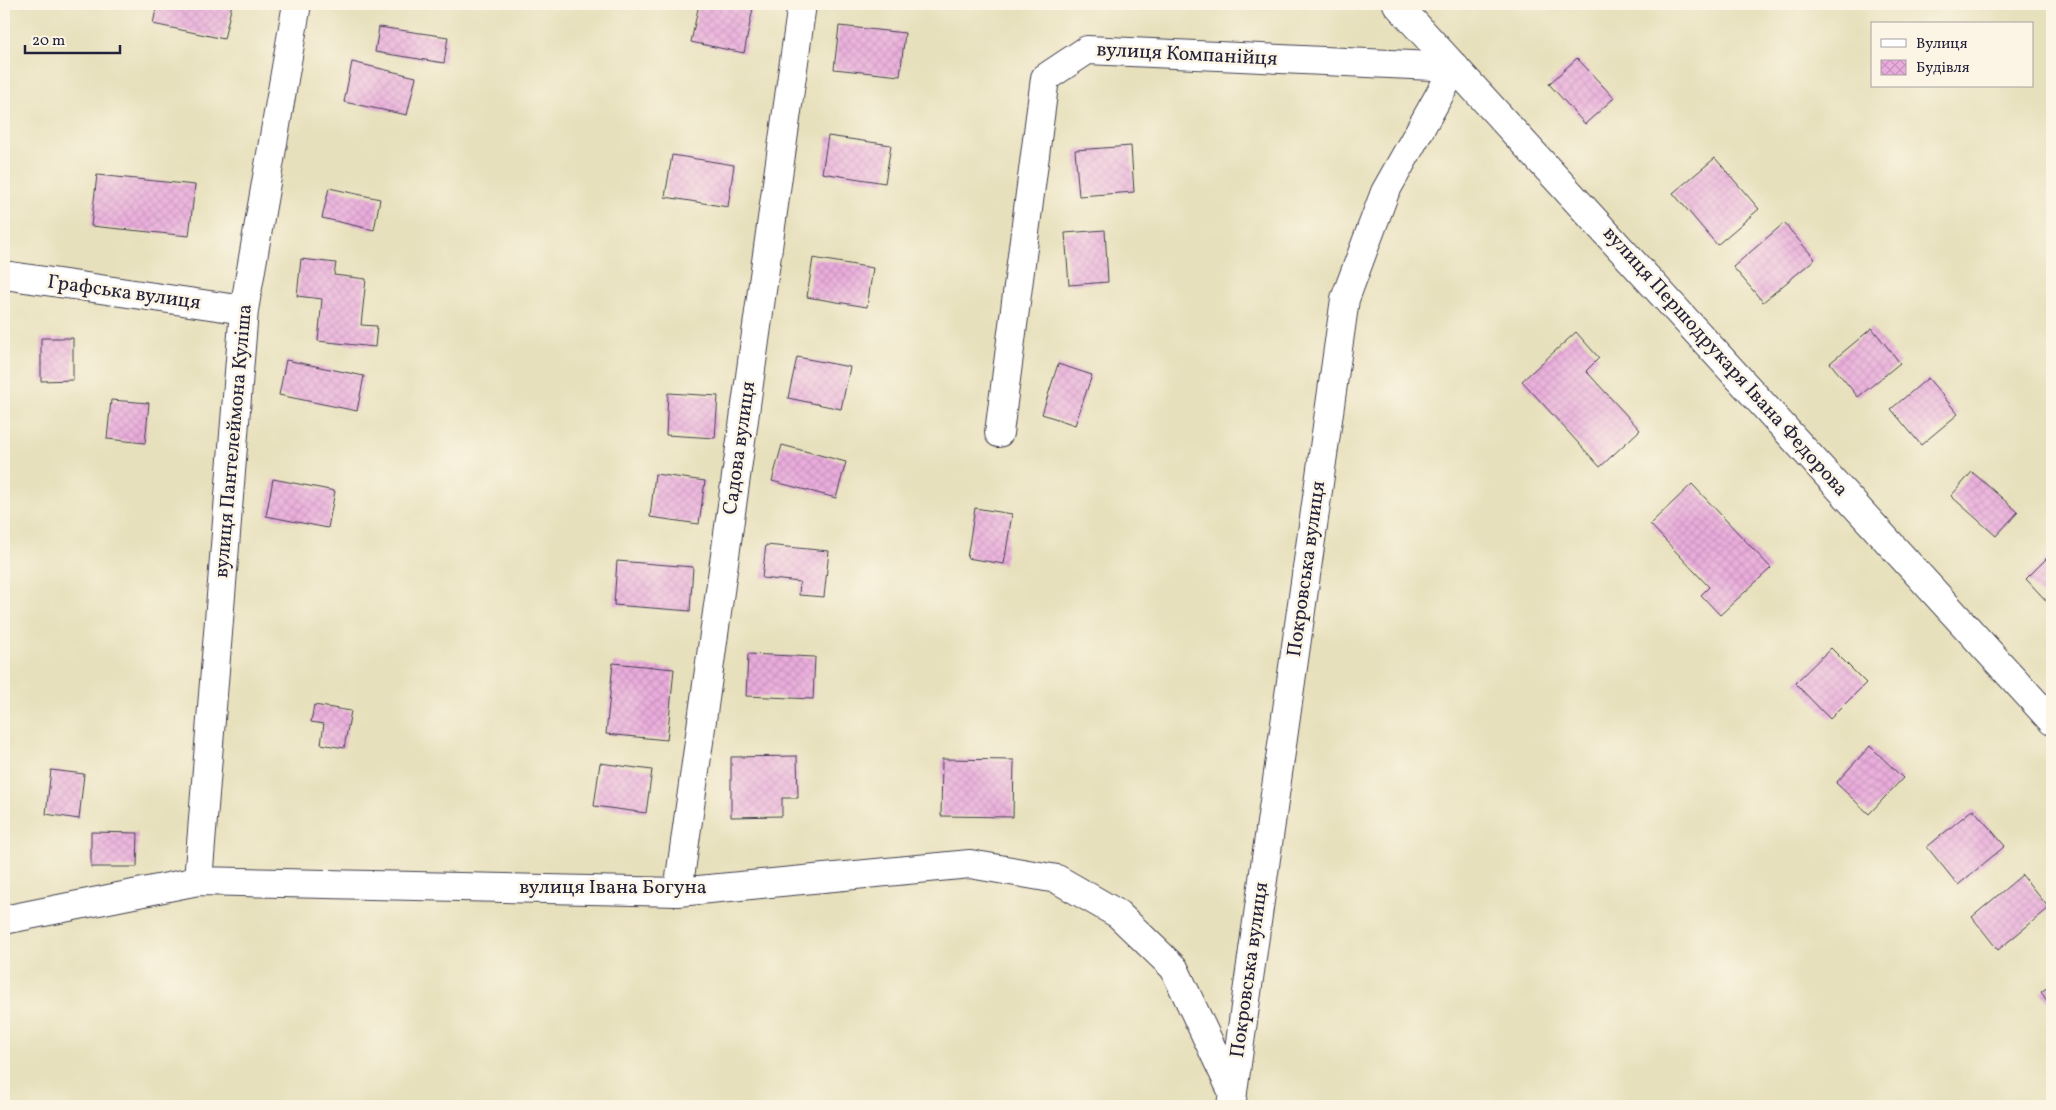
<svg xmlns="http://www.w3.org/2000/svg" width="2056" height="1110" viewBox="0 0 2056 1110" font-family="Vollkorn,serif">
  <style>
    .building { fill: url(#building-cross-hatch) }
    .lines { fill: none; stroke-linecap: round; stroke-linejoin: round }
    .minor-casing { stroke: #403e4e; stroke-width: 30 }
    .tertiary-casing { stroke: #403e4e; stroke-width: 30 }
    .minor { stroke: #fff; stroke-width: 28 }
    .tertiary { stroke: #fff; stroke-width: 28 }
    .labels { text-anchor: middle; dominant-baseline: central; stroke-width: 5; stroke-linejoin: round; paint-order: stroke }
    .street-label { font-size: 20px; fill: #22223b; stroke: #fcf5e5 }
  </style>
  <defs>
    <pattern id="building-cross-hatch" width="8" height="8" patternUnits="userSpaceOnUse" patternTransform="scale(1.25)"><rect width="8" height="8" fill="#eaacdc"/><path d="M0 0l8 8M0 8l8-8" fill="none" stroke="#c894be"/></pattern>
  </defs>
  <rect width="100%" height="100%" fill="#fcf5e5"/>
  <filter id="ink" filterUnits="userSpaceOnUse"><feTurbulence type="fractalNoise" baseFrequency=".02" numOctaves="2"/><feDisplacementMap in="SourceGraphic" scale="10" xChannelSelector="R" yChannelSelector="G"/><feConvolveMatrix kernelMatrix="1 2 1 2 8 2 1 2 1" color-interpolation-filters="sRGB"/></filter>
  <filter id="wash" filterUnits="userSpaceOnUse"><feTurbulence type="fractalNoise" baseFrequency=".0096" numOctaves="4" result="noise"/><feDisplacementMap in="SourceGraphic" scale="20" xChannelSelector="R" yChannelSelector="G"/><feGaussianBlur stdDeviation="1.12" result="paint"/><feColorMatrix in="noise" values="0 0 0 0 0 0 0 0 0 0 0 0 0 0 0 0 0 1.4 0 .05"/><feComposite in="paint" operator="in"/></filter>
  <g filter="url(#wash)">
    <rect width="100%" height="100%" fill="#e7e0bc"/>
    <g id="blocks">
      <!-- building -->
      <path class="building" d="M157 4H232L224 39 153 24Z
        M699 4H732L753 8 744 53 691 42Z
        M839 26 905 33 900 76 834 69Z
        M379 27 448 37 444 63 375 52Z
        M1577 58 1614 98 1585 124 1549 84Z
        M352 62 416 77 407 115 344 102Z
        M828 136 891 145 885 183 822 173Z
        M1131 146 1134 192 1079 196 1075 150Z
        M672 155 734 165 728 207 665 197Z
        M1715 158 1759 209 1717 245 1673 193Z
        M97 175 195 185 189 236 91 226Z
        M329 188 380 199 374 230 322 218Z
        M1784 223 1815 259 1763 302 1733 267Z
        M1105 230 1108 282 1069 285 1065 233Z
        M813 258 873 268 867 307 807 297Z
        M301 259 336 263 334 275 366 279 361 325 377 326 375 347 318 341 322 299 297 296Z
        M1872 328 1900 363 1858 397 1830 363Z
        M1576 332 1599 358 1586 371 1640 430 1600 467 1522 381Z
        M41 338H73V380L41 381Z
        M797 357 850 367 841 409 788 398Z
        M286 360 364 376 357 411 279 395Z
        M1058 364 1092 375 1075 425 1042 414Z
        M1928 378 1958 414 1921 445 1891 409Z
        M668 393 718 396 715 438 666 435Z
        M111 400 149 403 145 443 107 439Z
        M782 445 846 462 836 498 772 481Z
        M1972 472 2018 512 1996 536 1951 496Z
        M655 474 705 481 699 524 650 517Z
        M273 479 335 491 328 528 266 516Z
        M1692 484 1771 568 1720 615 1701 595 1709 587 1650 524Z
        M975 508 1012 514 1004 564 967 558Z
        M766 545 829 551 824 597 799 595 800 582 762 578Z
        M2048 557 2052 561V607L2026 579Z
        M617 561 693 567 690 611 614 605Z
        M1831 648 1866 683 1830 719 1795 683Z
        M748 654 815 657 813 699 746 696Z
        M613 663 674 669 667 740 606 734Z
        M314 705 351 711 344 748 321 744 324 724 311 722Z
        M1870 746 1903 778 1869 814 1836 783Z
        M797 756 798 798H782V816L731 817V757Z
        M942 759 1014 760 1013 817 941 816Z
        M600 763 652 770 646 813 594 806Z
        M51 770 84 774 79 819 46 814Z
        M1973 809 2005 846 1958 885 1927 847Z
        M91 832 138 833 137 867H91Z
        M2022 875 2049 908 1998 950 1972 917Z
        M2052 984V1008L2041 992Z"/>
    </g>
  </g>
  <g filter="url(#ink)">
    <use href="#blocks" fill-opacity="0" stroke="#403e4e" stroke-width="1"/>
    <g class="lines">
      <!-- minor casing -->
      <g class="minor-casing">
        <path id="minor" d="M4 275 244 310
          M999 433 1045 78 1087 50 1455 67 1385 192 1345 299 1231 1106
          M198 881 244 310 297 4
          M678 892 802 4
          M4 920 198 881 678 892 970 864 1057 879 1118 914 1174 968 1233 1093"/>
      </g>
      <!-- tertiary casing -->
      <g class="tertiary-casing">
        <path id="tertiary" d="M1397 4 2052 721"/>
      </g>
      <!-- minor -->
      <use href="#minor" class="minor"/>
      <!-- tertiary -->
      <use href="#tertiary" class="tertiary"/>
    </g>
  </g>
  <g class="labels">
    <!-- street labels -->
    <g class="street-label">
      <text transform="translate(1187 55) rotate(3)">вулиця Компанійця</text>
      <text transform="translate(124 293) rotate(8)">Графська вулиця</text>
      <text transform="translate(1725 362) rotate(48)">вулиця Першодрукаря Івана Федорова</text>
      <text transform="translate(234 441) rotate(-85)">вулиця Пантелеймона Куліша</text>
      <text transform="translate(740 448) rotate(-82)">Садова вулиця</text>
      <text transform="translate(1307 569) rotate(-82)">Покровська вулиця</text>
      <text x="613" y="888">вулиця Івана Богуна</text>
      <text transform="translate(1250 970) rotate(-82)">Покровська вулиця</text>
    </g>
  </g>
  <!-- margin -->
  <rect width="2056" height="1110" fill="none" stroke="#fcf5e5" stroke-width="20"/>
  <!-- legend -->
  <rect x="1871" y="22" width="162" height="65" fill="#fcf5e5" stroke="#a5a1a1"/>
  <rect x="1881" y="39" width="25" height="8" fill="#ffffff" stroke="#a5a1a1"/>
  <text x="1916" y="48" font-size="15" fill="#22223b">Вулиця</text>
  <rect x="1881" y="60" width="25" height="15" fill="url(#building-cross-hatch)" stroke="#a5a1a1"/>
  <text x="1916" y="72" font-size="15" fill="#22223b">Будівля</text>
  <!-- scale -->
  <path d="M25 45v8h95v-8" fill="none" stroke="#22223b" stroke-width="2.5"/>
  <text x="32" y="45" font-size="15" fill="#22223b" stroke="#fcf5e5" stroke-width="4" paint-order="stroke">20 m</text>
</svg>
